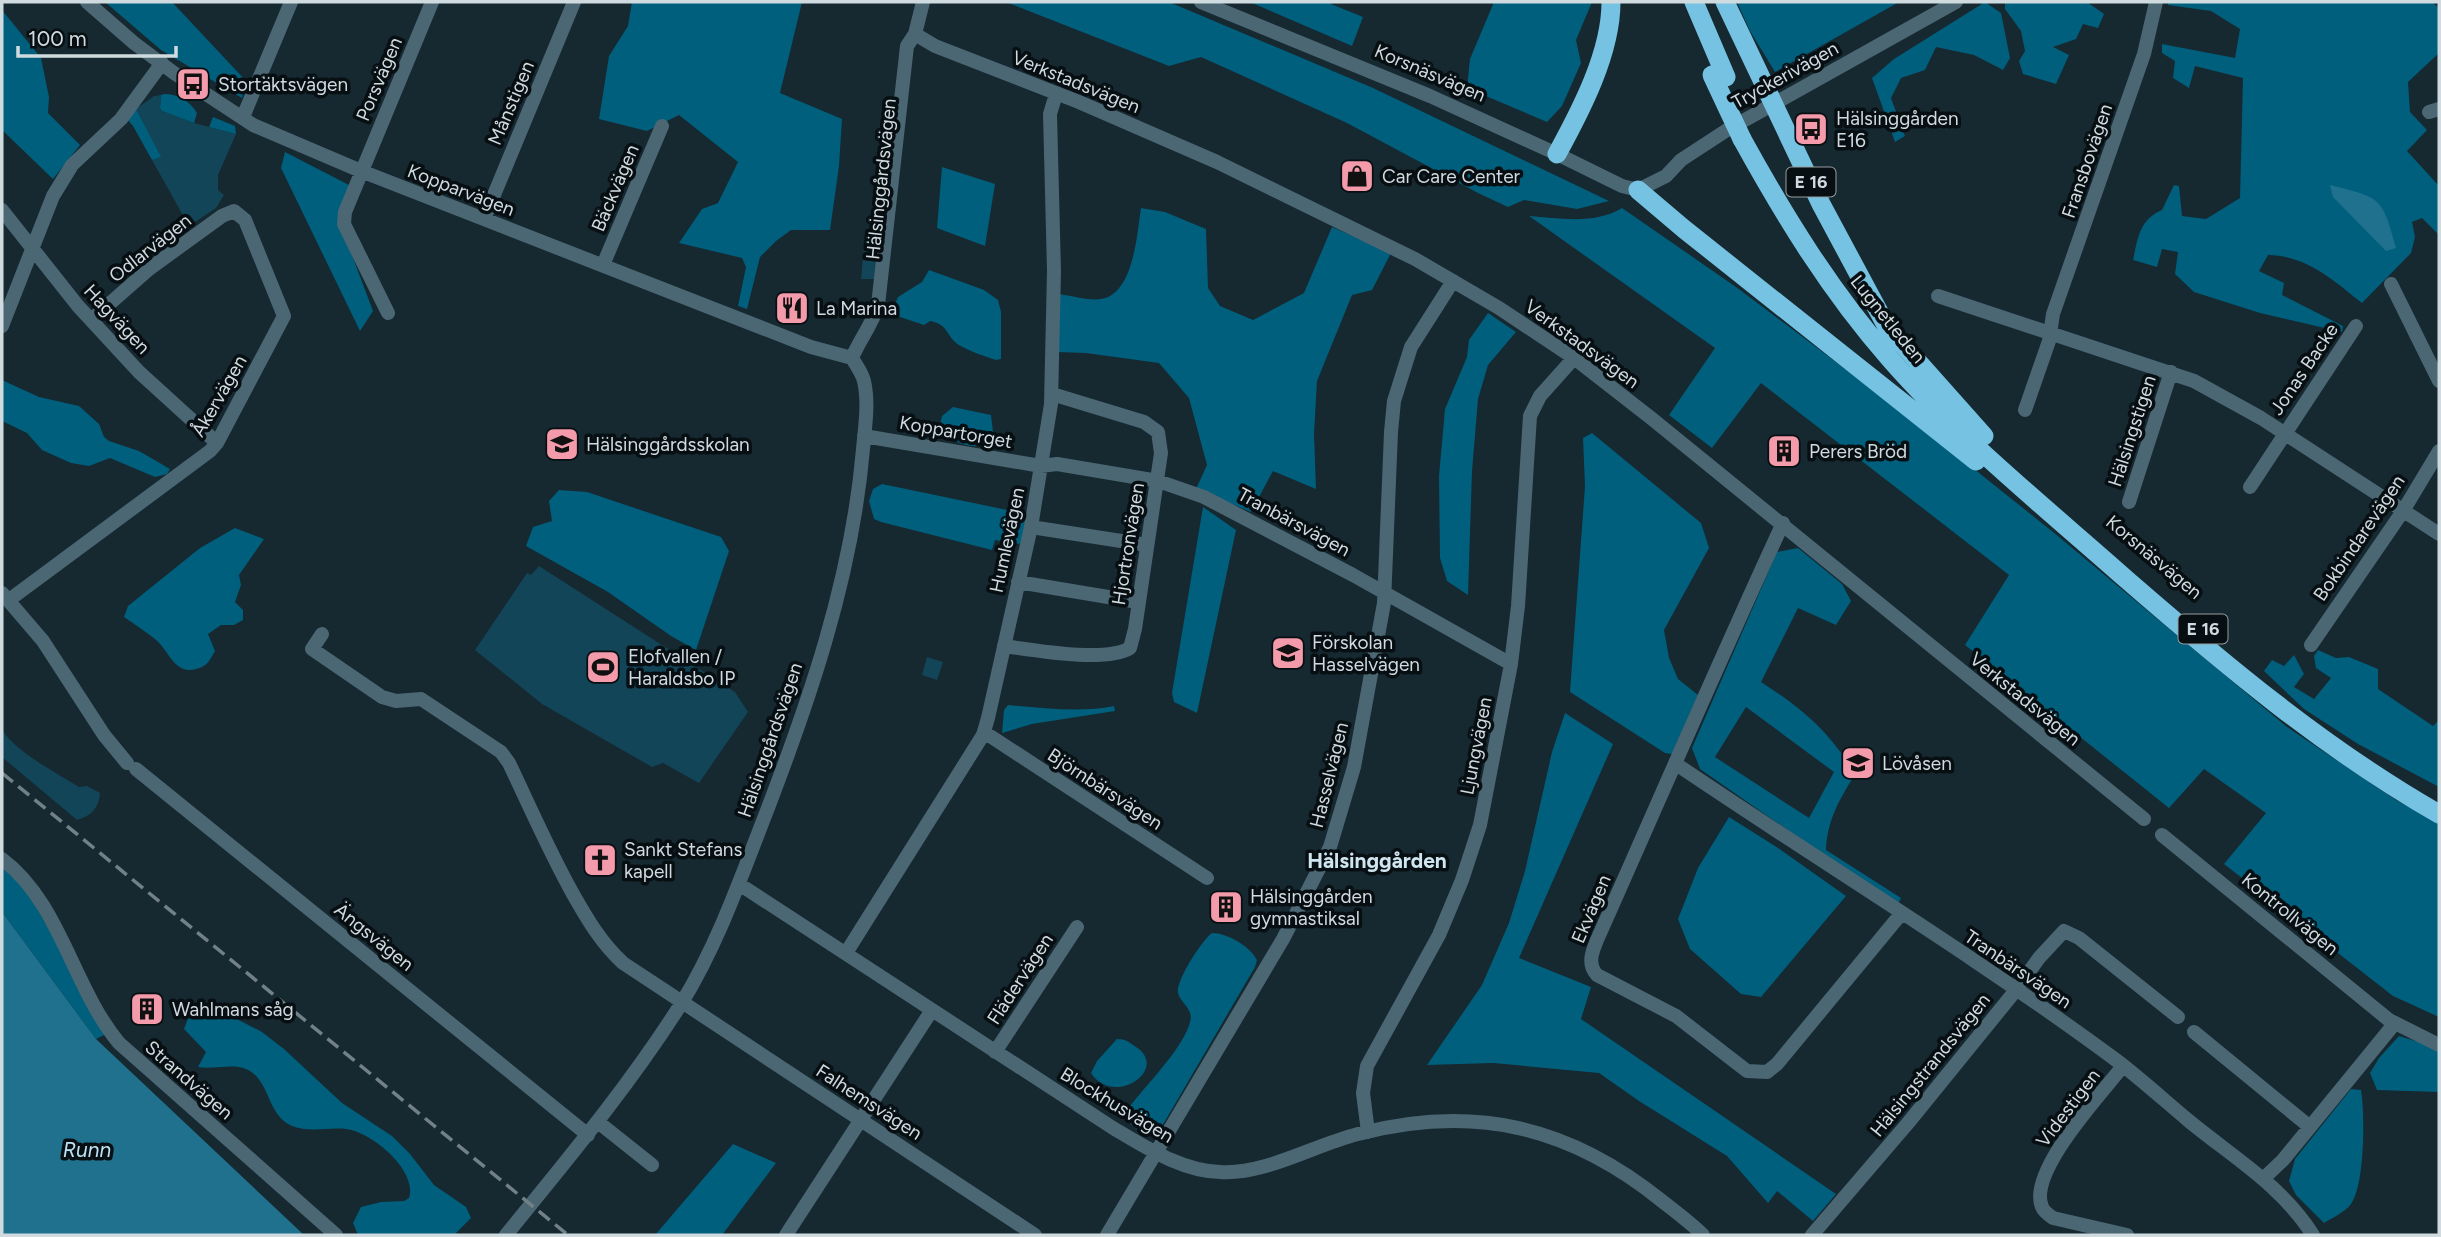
<svg xmlns="http://www.w3.org/2000/svg" width="2441" height="1237" viewBox="0 0 2441 1237" font-family="Figtree,sans-serif">
  <style>
    .green { fill: #124558 }
    .forest { fill: #005f7c; fill-rule: evenodd }
    .water { fill: #20718e }
    .lines { fill: none; stroke-linecap: round; stroke-linejoin: round }
    .minor { stroke: #4a6773; stroke-width: 14 }
    .highway { stroke: #76c2e2; stroke-width: 19 }
    .rail { stroke: #728087; stroke-width: 3.5; stroke-dasharray: 14 7; stroke-linecap: butt }
    .highway-bridge { stroke: #76c2e2; stroke-width: 19 }
    .labels { text-anchor: middle; dominant-baseline: central; stroke-width: 7; stroke-linejoin: round; paint-order: stroke }
    .shield { fill: #080f13; stroke: #949ea2; stroke-width: 2 }
    .shield-label { font-size: 18px; font-weight: bold; fill: #d0dbe0 }
    .street-label { font-size: 19px; fill: #d0dbe0; stroke: #080f13 }
    .poi-label { font-size: 19px; fill: #d0dbe0; stroke: #080f13; text-anchor: start }
    .neighbourhood-label { font-size: 21px; font-weight: bold; fill: #cfe6f0; stroke: #080f13 }
    .water-label { font-size: 21px; font-style: italic; fill: #bde3f5; stroke: #080f13 }
  </style>
  <rect width="100%" height="100%" fill="#162830"/>
  <!-- green -->
  <path class="green" d="M161 95 160 108 162 111 194 123 236 134 218 175V190L224 195 216 208 189 226 152 160 160 157 136 109 154 96Z
    M879 234 875 279H861L865 235Z
    M539 566 735 692 748 712 699 783 663 763 652 767 542 704 475 650 527 573 531 575Z
    M927 657 943 662 937 680 922 675Z
    M2 730C20 755 54 771 79 787L87 786 100 793C99 808 91 816 77 820L2 757Z"/>
  <!-- forest -->
  <path class="forest" d="M105 2H172L247 82 242 98 161 50Z
    M632 2H802L780 93 842 119 839 166 830 230H791L776 241 760 257 747 309 738 306 746 267 742 258 679 243 702 209 718 203 738 162 679 115 647 131 599 119 609 56 628 26Z
    M1006 2H1169L1373 88 1609 201 1577 209 1524 200 1508 207 1478 193 1347 123 1201 57 1169 66Z
    M1250 2H1332L1331 4 1363 17 1352 46Z
    M1494 2H1592L1576 40 1581 63 1562 106 1547 122 1467 88 1470 59Z
    M1737 2H1899L1775 72 1750 31Z
    M1985 2 2001 13 2010 58 2003 70 1974 55 1936 47 1925 70 1901 78 1891 98 1905 136 1895 142 1872 78 1894 59Z
    M2005 2H2087L2104 14 2098 28 2083 24 2076 39 2053 47 2069 55 2056 84 2023 74 2019 61 2025 51 2021 31 2005 9Z
    M2168 2H2432L2439 8V53L2408 82 2410 112 2427 130 2407 151 2439 186V235L2422 218 2412 222 2415 237 2411 253 2362 303C2332 279 2307 256 2268 255L2259 271 2284 283 2282 295 2343 326 2342 332 2260 313 2194 292 2175 274 2178 252 2162 249 2157 267 2133 260C2138 238 2139 220 2162 210L2174 185 2179 186 2182 216 2206 219 2240 198 2243 78 2195 66 2189 88 2173 78 2175 61 2162 53V44L2235 58 2240 29 2211 11 2168 5Z
    M2 10 41 58 49 97 48 113 80 145 53 179 2 130Z
    M164 94C178 94 190 101 197 113L194 123 162 111 160 108 161 95Z
    M136 109 161 157 152 160 133 126 126 118Z
    M213 117 235 126 236 134 209 127Z
    M285 152 349 185 338 218 373 311 360 331 281 168Z
    M942 167 995 184 985 246 937 228Z
    M1141 208 1165 212 1206 229 1208 288 1220 306 1253 320 1304 293 1332 227 1391 253 1372 290 1352 295 1317 381 1314 434 1316 489 1273 471 1251 512 1196 489 1207 465 1189 398 1159 363 1086 353 1057 352V294C1070 295 1088 301 1101 299 1134 294 1137 233 1141 208Z
    M1622 208 1736 287 1904 413 2053 532 2287 727 2396 800 2439 823V1017L2393 996 2224 864 2266 813 2204 769 2169 808 1965 645 2009 575 1761 383 1712 448 1669 415 1715 348 1529 216C1560 218 1594 225 1622 208Z
    M929 270 984 290 998 300 1001 312V359L996 360C984 356 971 352 959 345 945 336 950 325 930 321L924 325 897 316 893 309 898 297 922 282Z
    M1488 313 1516 332 1488 365 1478 399 1472 471 1468 595 1447 581 1440 558 1439 476 1445 409 1467 357 1469 340Z
    M2 380 39 397 79 406 99 424 104 437 109 441 139 451 170 469 167 474 155 477 110 458 89 466 71 463 42 450 27 433 2 421Z
    M953 407 991 415 993 432 990 445C967 448 953 445 940 425L942 416Z
    M1592 433 1701 523 1709 548 1664 630 1669 658 1678 679 1698 695 1672 754 1665 753 1570 692 1585 486 1583 438Z
    M882 484 1017 512C1030 518 1025 531 1024 543L1015 544 995 540 992 550 881 522 874 519 869 501 873 489Z
    M559 490 587 492 721 537 729 551 696 650 671 636 608 592 526 546 533 527 552 521 549 501Z
    M1203 507 1236 530 1197 713 1174 702 1172 693Z
    M235 528 264 539 239 575 241 585 235 602 243 610V620L234 625H221L208 634 215 651C210 660 207 667 196 669 174 675 169 650 155 639 145 631 134 624 124 617L128 606 200 548Z
    M1798 548 1842 584 1851 601 1836 625 1798 608 1761 682C1803 709 1829 731 1855 774 1840 799 1827 820 1826 850L1901 898 1897 906 1700 769 1692 748 1777 552ZM1746 707 1834 772 1809 818 1715 757Z
    M2318 650 2336 658 2349 657 2378 669V689L2433 726 2439 720V787L2358 744 2304 709 2264 671 2272 660 2284 666 2294 655 2304 674 2294 687 2314 699 2331 678 2316 668 2314 656Z
    M1008 705C1043 708 1080 713 1114 706L1115 711 1032 724 1002 733 1004 710Z
    M1565 713 1613 744 1519 958 1591 987 1581 1019 1836 1194 1813 1221 1777 1191 1768 1203 1727 1156 1639 1101 1599 1073 1493 1063 1427 1065 1482 985 1509 923 1525 871 1552 752Z
    M1729 817 1775 846 1846 896 1761 997 1741 994 1690 949 1678 919 1698 868Z
    M2 867 26 889 108 1033 96 1039 2 912Z
    M1212 933C1227 933 1250 946 1257 960L1255 967 1161 1128 1154 1135C1142 1133 1135 1130 1127 1120V1110C1144 1087 1183 1049 1190 1022 1194 1009 1181 1004 1178 993 1175 982 1202 940 1212 933Z
    M197 1003 233 1017 262 1032 284 1049 342 1103 392 1136 410 1154 434 1185 466 1207 471 1218 454 1235H358L353 1223 361 1207 381 1202 404 1201 409 1198C418 1171 372 1132 346 1129 328 1127 310 1133 292 1126 266 1115 271 1080 246 1069 231 1063 213 1070 198 1067L206 1052 184 1029 191 1010Z
    M2399 1036 2439 1048V1092L2377 1090 2370 1073 2379 1058Z
    M1117 1039C1126 1039 1129 1042 1136 1047 1170 1069 1114 1108 1091 1073L1097 1061Z
    M2351 1089 2361 1090C2365 1113 2365 1185 2351 1204 2345 1212 2332 1218 2324 1223L2296 1195 2289 1181 2295 1159Z
    M733 1144 776 1163 722 1235H655Z"/>
  <!-- water -->
  <path class="water" d="M2330 185C2381 198 2382 196 2396 248L2386 251 2333 197Z
    M2 912 96 1039 304 1235H2Z"/>
  <g class="lines">
    <!-- minor -->
    <path class="minor" d="M87 2 134 43 174 73 253 125 361 171 811 347 852 358
      M1201 2 1430 96 1557 154 1622 186 1638 190 1666 176 1681 160 1727 130 1956 2
      M915 34 935 46 1079 102 1217 162 1415 259 1499 308 1574 358 1651 418 2144 819
      M2429 112 2439 109
      M243 117 291 2
      M2 210 78 306 139 372 217 443
      M484 219 574 2
      M603 265 662 126
      M2391 284 2439 381
      M1938 296 2194 381 2261 418 2439 534
      M388 313 344 224 345 212 432 2
      M2 326 53 196 72 165 121 119 162 63
      M852 358C860 339 872 325 878 305L906 55 907 46 915 34 923 2
      M2025 410 2049 341 2053 314 2144 54 2156 2
      M864 436 1041 466 1057 464 1158 481 1204 497 1353 575 1511 664
      M2250 487 2356 326
      M2129 502 2171 372
      M1783 523C1719 661 1659 801 1597 940 1592 952 1587 964 1597 975L1676 1016 1747 1071 1767 1072 1777 1064 1901 914
      M1031 527 1147 545
      M1018 582 1138 602
      M2 593 43 641 104 735 127 763
      M9 600 210 451 217 443 284 316 245 220 234 211 222 216 149 269 91 320
      M322 634 312 649 382 697 396 701 421 699 501 752 509 763C530 807 549 851 573 894 588 920 601 943 623 963L1035 1235
      M2311 645 2403 511 2439 451
      M1004 646C1034 650 1105 663 1130 648L1135 629 1161 453 1158 432 1144 422 1052 394
      M984 732 1207 878
      M1676 764C1822 863 1974 955 2116 1060 2141 1079 2165 1101 2189 1121 2234 1158 2281 1185 2313 1235
      M136 769 588 1135
      M2162 835 2389 1020 2439 1045
      M2 859C60 902 73 988 119 1043L336 1235
      M739 884 1113 1128C1146 1147 1181 1171 1220 1172 1265 1175 1314 1145 1358 1134 1474 1104 1569 1126 1662 1201 1676 1212 1691 1223 1703 1235
      M846 953 983 735 988 718 1031 527 1051 404 1054 271 1050 114 1056 94
      M2194 1032 2310 1127
      M995 1052 1077 927
      M2123 1066C2102 1093 2027 1172 2042 1207 2044 1212 2049 1215 2053 1218L2127 1235
      M598 1122 652 1165
      M1368 1132 1363 1093 1367 1066 1439 935 1462 880 1480 825 1511 664 1518 606 1530 416 1540 396 1574 358
      M2264 1178 2283 1160 2395 1023
      M506 1235C567 1160 629 1086 681 1004 715 949 738 886 761 826 808 705 852 579 863 449 865 427 869 403 864 381 862 373 856 365 852 358
      M786 1235 932 1010
      M1107 1235 1283 939 1330 847 1354 767 1384 603 1391 432 1394 401 1411 347 1453 281
      M1812 1235 1908 1123 2016 990 2039 958 2064 931 2079 938 2178 1017"/>
    <!-- highway -->
    <path class="highway" d="M1694 2 1726 77
      M1725 2 1821 204 1887 327 1984 436
      M1742 139C1785 217 1831 292 1890 359 1960 439 2046 508 2126 579 2225 665 2325 749 2439 814
      M1557 154C1581 110 1611 53 1611 2
      M1638 190 1684 229 1976 461"/>
    <!-- rail -->
    <path class="rail" d="M2 773 568 1235"/>
    <!-- highway-bridge -->
    <path class="highway-bridge" d="M1712 75 1742 139"/>
  </g>
  <!-- icons -->
  <defs>
    <g id="bus-square" transform="scale(1.75)"><rect x="-9" y="-9" width="18" height="18" rx="4" fill="#f39aab" stroke="#080f13"/><path d="M-5-6H5V4H4V6H2V4H-2V6H-4V4H-5ZM-3.5-4V0h7V-4ZM-3.5 1.2v1.5H-2V1.2ZM2 1.2v1.5H3.5V1.2Z" fill="#111"/></g>
    <g id="shop-square" transform="scale(1.75)"><rect x="-9" y="-9" width="18" height="18" rx="4" fill="#f39aab" stroke="#080f13"/><path d="M-5-2.5h2.3a2.7 3.5 0 0 1 5.4 0H5L5.5 6h-11ZM-1.5-2.5h3a1.5 2.3 0 0 0-3 0Z" fill="#111"/></g>
    <g id="restaurant-square" transform="scale(1.75)"><rect x="-9" y="-9" width="18" height="18" rx="4" fill="#f39aab" stroke="#080f13"/><path d="M-5-6h1v4h1v-4h1v4h1v-4h1v5L-1.5 .5V6h-2V.5L-5-1ZM5-6V6H3V1.5H1.5Q1.5-4 5-6Z" fill="#111"/></g>
    <g id="school-square" transform="scale(1.75)"><rect x="-9" y="-9" width="18" height="18" rx="4" fill="#f39aab" stroke="#080f13"/><path d="M0-5L7-2L0 1L-7-2ZM-4 1L0 2.5L4 1V4Q0 6-4 4Z" fill="#111"/></g>
    <g id="building-square" transform="scale(1.75)"><rect x="-9" y="-9" width="18" height="18" rx="4" fill="#f39aab" stroke="#080f13"/><path d="M-4-6H4V6H1V3H-1V6H-4ZM-2.5-4.3h1.7v1.8h-1.7ZM.8-4.3h1.7v1.8H.8ZM-2.5-1h1.7V.8h-1.7ZM.8-1h1.7V.8H.8Z" fill="#111"/></g>
    <g id="stadium-square" transform="scale(1.75)"><rect x="-9" y="-9" width="18" height="18" rx="4" fill="#f39aab" stroke="#080f13"/><path d="M0-5a6.5 5 0 1 0 0 10a6.5 5 0 1 0 0-10ZM-3.5-1.8h7v3.6h-7Z" fill="#111"/></g>
    <g id="church-square" transform="scale(1.75)"><rect x="-9" y="-9" width="18" height="18" rx="4" fill="#f39aab" stroke="#080f13"/><path d="M-1.2-6h2.4v3.5h3.3v2.4h-3.3V6h-2.4V-.1h-3.3v-2.4h3.3Z" fill="#111"/></g>
  </defs>
  <g fill-rule="evenodd">
    <use href="#bus-square" x="193" y="84"/>
    <use href="#bus-square" x="1811" y="129"/>
    <use href="#shop-square" x="1357" y="176"/>
    <use href="#restaurant-square" x="792" y="308"/>
    <use href="#school-square" x="562" y="444"/>
    <use href="#building-square" x="1784" y="451"/>
    <use href="#school-square" x="1288" y="653"/>
    <use href="#stadium-square" x="603" y="667"/>
    <use href="#school-square" x="1858" y="763"/>
    <use href="#church-square" x="600" y="860"/>
    <use href="#building-square" x="1226" y="907"/>
    <use href="#building-square" x="147" y="1009"/>
  </g>
  <g class="labels">
    <!-- shield labels -->
    <g class="shield">
      <rect x="1786.5" y="167.5" width="49" height="29" rx="5"/>
      <rect x="2178.5" y="614.5" width="49" height="29" rx="5"/>
    </g>
    <g class="shield-label">
      <text x="1811" y="182">E 16</text>
      <text x="2203" y="629">E 16</text>
    </g>
    <!-- street labels -->
    <g class="street-label">
      <text transform="translate(1430 73) rotate(23)">Korsnäsvägen</text>
      <text transform="translate(1785 75) rotate(-29)">Tryckerivägen</text>
      <text transform="translate(379 79) rotate(-67)">Porsvägen</text>
      <text transform="translate(1076 82) rotate(22)">Verkstadsvägen</text>
      <text transform="translate(511 103) rotate(-67)">Månstigen</text>
      <text transform="translate(2087 161) rotate(-71)">Fransbovägen</text>
      <text transform="translate(881 179) rotate(-84)">Hälsinggårdsvägen</text>
      <text transform="translate(615 188) rotate(-67)">Bäckvägen</text>
      <text transform="translate(461 190) rotate(21)">Kopparvägen</text>
      <text transform="translate(150 248) rotate(-38)">Odlarvägen</text>
      <text transform="translate(117 319) rotate(47)">Hagvägen</text>
      <text transform="translate(1888 319) rotate(51)">Lugnetleden</text>
      <text transform="translate(1582 344) rotate(36)">Verkstadsvägen</text>
      <text transform="translate(2304 369) rotate(-56)">Jonas Backe</text>
      <text transform="translate(219 396) rotate(-60)">Åkervägen</text>
      <text transform="translate(2132 431) rotate(-72)">Hälsingstigen</text>
      <text transform="translate(956 432) rotate(10)">Koppartorget</text>
      <text transform="translate(1294 522) rotate(28)">Tranbärsvägen</text>
      <text transform="translate(2359 538) rotate(-56)">Bokbindarevägen</text>
      <text transform="translate(1007 540) rotate(-78)">Humlevägen</text>
      <text transform="translate(1128 544) rotate(-81)">Hjortronvägen</text>
      <text transform="translate(2154 557) rotate(40)">Korsnäsvägen</text>
      <text transform="translate(2025 699) rotate(39)">Verkstadsvägen</text>
      <text transform="translate(770 740) rotate(-71)">Hälsinggårdsvägen</text>
      <text transform="translate(1476 746) rotate(-79)">Ljungvägen</text>
      <text transform="translate(1329 775) rotate(-76)">Hasselvägen</text>
      <text transform="translate(1105 789) rotate(33)">Björnbärsvägen</text>
      <text transform="translate(1591 909) rotate(-67)">Ekvägen</text>
      <text transform="translate(2290 914) rotate(39)">Kontrollvägen</text>
      <text transform="translate(374 937) rotate(39)">Ängsvägen</text>
      <text transform="translate(2018 969) rotate(34)">Tranbärsvägen</text>
      <text transform="translate(1020 979) rotate(-57)">Flädervägen</text>
      <text transform="translate(1930 1065) rotate(-51)">Hälsingstrandsvägen</text>
      <text transform="translate(189 1080) rotate(41)">Strandvägen</text>
      <text transform="translate(869 1102) rotate(33)">Falhemsvägen</text>
      <text transform="translate(1117 1105) rotate(31)">Blockhusvägen</text>
      <text transform="translate(2068 1108) rotate(-53)">Videstigen</text>
    </g>
    <!-- poi labels -->
    <g class="poi-label">
      <text x="218" y="84">Stortäktsvägen</text>
      <text x="1836" y="118">Hälsinggården<tspan x="1836" dy="22">E16</tspan></text>
      <text x="1382" y="176">Car Care Center</text>
      <text x="816" y="308">La Marina</text>
      <text x="586" y="444">Hälsinggårdsskolan</text>
      <text x="1809" y="451">Perers Bröd</text>
      <text x="1312" y="642">Förskolan<tspan x="1312" dy="22">Hasselvägen</tspan></text>
      <text x="628" y="656">Elofvallen /<tspan x="628" dy="22">Haraldsbo IP</tspan></text>
      <text x="1882" y="763">Lövåsen</text>
      <text x="624" y="849">Sankt Stefans<tspan x="624" dy="22">kapell</tspan></text>
      <text x="1250" y="896">Hälsinggården<tspan x="1250" dy="22">gymnastiksal</tspan></text>
      <text x="172" y="1009">Wahlmans såg</text>
    </g>
    <!-- neighbourhood labels -->
    <g class="neighbourhood-label">
      <text x="1377" y="860">Hälsinggården</text>
    </g>
    <!-- water labels -->
    <g class="water-label">
      <text x="87" y="1149">Runn</text>
    </g>
  </g>
  <!-- border -->
  <rect width="2441" height="1237" fill="none" stroke="#d0dbe0" stroke-width="7"/>
  <!-- scale -->
  <path d="M18 46v10h158v-10" fill="none" stroke="#d0dbe0" stroke-width="3.5"/>
  <text x="28" y="46" font-size="21" fill="#d0dbe0" stroke="#080f13" stroke-width="5" paint-order="stroke">100 m</text>
</svg>
